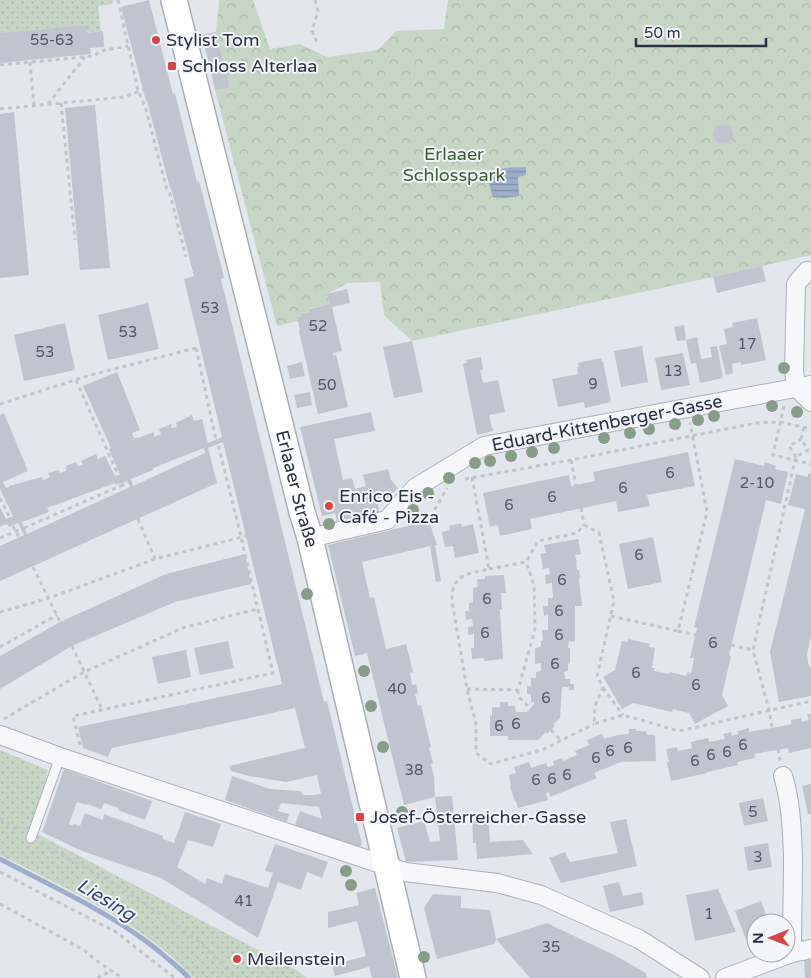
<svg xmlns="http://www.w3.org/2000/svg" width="811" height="978" viewBox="0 0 811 978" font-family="'Varela Round',sans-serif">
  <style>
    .grass { fill: url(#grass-dots) }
    .forest { fill: url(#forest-crowns) }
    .water { fill: url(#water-rules) }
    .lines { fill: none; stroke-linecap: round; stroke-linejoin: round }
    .stream { stroke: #9daecd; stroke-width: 5 }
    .building { fill: #c0c4cf; fill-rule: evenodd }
    .lane-casing { stroke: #acafba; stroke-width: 11 }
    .street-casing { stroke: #acafba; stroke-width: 20 }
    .secondary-casing { stroke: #acafba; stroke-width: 28 }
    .path { stroke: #c2c3cb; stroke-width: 3; stroke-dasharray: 4 4; stroke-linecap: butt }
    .lane { stroke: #f7f7fa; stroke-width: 9 }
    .street { stroke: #f7f7fa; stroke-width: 18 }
    .secondary { stroke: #fff; stroke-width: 25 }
    .tree { fill: #869d88 }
    .poi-dot { fill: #d64446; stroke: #f4f5f9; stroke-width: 2 }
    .labels { text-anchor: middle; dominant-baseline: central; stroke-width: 4; stroke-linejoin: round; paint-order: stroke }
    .number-label { font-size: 15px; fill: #505568 }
    .poi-label { font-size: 18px; fill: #2a3046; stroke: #f4f5f9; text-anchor: start }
    .park-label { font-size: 18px; fill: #396236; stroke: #f4f5f9 }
    .street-label { font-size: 18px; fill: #2a3046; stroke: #f4f5f9 }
    .water-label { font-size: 19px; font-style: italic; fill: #31497c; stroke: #f4f5f9 }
  </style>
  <defs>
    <pattern id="grass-dots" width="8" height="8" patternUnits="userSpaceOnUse" patternTransform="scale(1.25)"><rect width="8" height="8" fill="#c6d6c4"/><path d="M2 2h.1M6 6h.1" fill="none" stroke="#aab8aa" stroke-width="1.8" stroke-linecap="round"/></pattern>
    <pattern id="forest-crowns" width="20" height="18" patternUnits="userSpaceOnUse" patternTransform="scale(1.25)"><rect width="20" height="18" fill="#c6d6c4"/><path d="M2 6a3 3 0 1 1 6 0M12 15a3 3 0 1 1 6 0" fill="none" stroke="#aab8aa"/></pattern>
    <pattern id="water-rules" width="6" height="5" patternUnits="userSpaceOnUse" patternTransform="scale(1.25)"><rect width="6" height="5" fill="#9daecd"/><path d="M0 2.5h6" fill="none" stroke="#808ea8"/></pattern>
  </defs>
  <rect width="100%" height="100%" fill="#e3e6ec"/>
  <!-- grass -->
  <path class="grass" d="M0 0H113L112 4 98 6 101 31 87 33 86 25 0 33Z
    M0 750 48 770 32 831 298 971 307 978H194C141 922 68 889 0 855Z"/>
  <!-- forest -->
  <path class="forest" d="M219 0H253L270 49 300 44 327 57 378 50 396 31 444 29 448 0H811V255L713 277 412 341 384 315 380 282 348 283 327 294 329 304 310 308V312L300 314 301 317H297L298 321 277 326 215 90 230 86 216 32Z"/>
  <!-- water -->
  <path class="water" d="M526 167V175L518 177 519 196 504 198 493 197C492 193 489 185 489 181 492 164 514 168 526 167Z"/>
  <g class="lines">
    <!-- stream -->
    <path class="stream" d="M0 859C55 888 112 913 160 952 170 961 180 968 189 978"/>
  </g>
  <!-- building -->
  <path class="building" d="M149 0 173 94 175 93 197 182 199 181 222 269 224 278 221 279 324 702 327 701 362 844 358 848 295 825 300 811 322 819 319 807 281 803 278 811 289 814 287 822 225 800 232 776 270 789 300 791 303 795H315L321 794 317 775 286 782 249 776 231 771 229 766 305 748 295 708 112 748 108 757 83 748 78 727 282 684 223 442 208 448 217 483 0 581V546L24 535 18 523 9 527 7 524 0 527V507L6 519 13 516 0 489V415L4 413 28 471 3 482 6 488 9 487V486L42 477 43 480 50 477 48 473 59 470 60 473 66 471V466L76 462 78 466 83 465 81 461 96 454 98 459 105 456 115 476 120 475 109 449 111 448 83 386 117 372 140 430 132 433 134 438H138L154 432V437L161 434 159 429 171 424 172 428 177 427 176 423 192 415 194 421 202 419 208 443 222 437 184 279 194 276 171 188H170L147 101H146L121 7ZM204 448 205 453 133 486 131 479 153 470V468ZM127 481 130 487 27 534 22 522 49 512 47 508 115 483 116 485Z
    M87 25V33L103 31 104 47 90 48 91 54 0 63V33Z
    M216 32 230 87 215 90 202 35Z
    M95 105 110 268 80 270 65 108Z
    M14 112 29 275 0 278V114Z
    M713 134a10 10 0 1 1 20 0a10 10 0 1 1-20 0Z
    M762 266 766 281 717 293 713 277Z
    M347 289 350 303 332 307 342 351 333 353V356L336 355 337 358 348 407 318 414 299 331H300L297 317H301L300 314 310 312 309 309 329 304 327 294Z
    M148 303 159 349 108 360 98 315Z
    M757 318 766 360 741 365V362L732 364 733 373 726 375 719 346 727 344 724 329 733 327 732 323Z
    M65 323 75 370 24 381 14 335Z
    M684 325 686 340 677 341 674 327Z
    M697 337 701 359 712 357 710 347 717 346 723 378 700 383 696 363 691 364 686 340Z
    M412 341 423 392 394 398 383 347Z
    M642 346 648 382 621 387 614 351Z
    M683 353 690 385 661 390 655 358Z
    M481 357 483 370H480L483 383 498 380 505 412 489 415 493 431 477 435 463 364 467 363 466 360Z
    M601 358 602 362 603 361 611 402 585 408 584 402 558 407 552 379 578 374 577 367H579L578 363Z
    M302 362 305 376 290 379 287 366Z
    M310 392 312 405 297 408 294 395Z
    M371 412 375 431 334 439 343 480 352 478 355 489 366 486 363 475 388 469 391 480 398 488 386 501 378 503 379 512 337 521 335 513 322 516 300 427Z
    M688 452 695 486 647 495 650 506 618 512 616 501 530 519 532 529 500 536 498 525 490 527 483 493 569 475 571 486 595 481 593 472Z
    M735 459 764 466 765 462 776 466 775 469 788 472 781 504 766 500 729 655 731 656 722 695 728 706 695 724 689 713 673 709 672 712 633 703 622 709 603 677 615 670 622 641 628 642V639L650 644 649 647 655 648 652 668H655L654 671 669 674 670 672 686 676 687 672 691 674 694 658H690L697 628 694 627Z
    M808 473 811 474V635L807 654 809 667H811V696L779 702 770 652 805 509 788 505 796 474 808 477Z
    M429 521 437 545H435L441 581 436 582 430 546 362 562 370 598 374 597 386 649 406 644 413 672 410 673 412 685 416 684 418 693 415 694 418 706 421 705 431 747 429 748 433 763 431 764 434 777 435 797 404 805 367 653 355 656 328 545Z
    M461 523 462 527 473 524 479 553 455 558 453 546 445 547 442 532 450 530 449 526Z
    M653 537 662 582 628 589 619 544Z
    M578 539 581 554 575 555 577 563H576L577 570H579L580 578 579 579 582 606H575V642L569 641 568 648H570V663L568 664V671L564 672 565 679H570V684H574V690H569V687H562L560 718 553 725 555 726 547 734 546 732 538 740H508V736H490V715L492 716V707H500V702H508V706H515L516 712H527L534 704V702H531V694H527V686H531V678H536V672L541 671V663L535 664V648L541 647V641H543L542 630H548V615L544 616 543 606H548V598H553L552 583 546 584 545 575 550 574 549 568 543 569 541 556 540 554 546 553 544 545Z
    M245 554 251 584 175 602 72 646 0 689V656L60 622 166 574Z
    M504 575 506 593H501L502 609H500L503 659 484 661V658L472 659 471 648H474V634L468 635V627L473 626 472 619 466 620 465 611H469V603L473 602V588L478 587 477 579H485V576Z
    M228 641 234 668 200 675 194 648Z
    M186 650 191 677 158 684 152 657Z
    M807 714H811V748L789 753 788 748 754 754 755 758 737 762 738 765 707 772V773L671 781 667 762H669L666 749 677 747 678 751 692 748 691 742 708 738 709 742 725 739 723 734 731 732 732 736 738 734V731L749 728V732L788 725 791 724V720L801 718 802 722 809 720Z
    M629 729H636V731H646L647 735H655L656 761 621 762 594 773 597 778 550 797 549 792 546 793 548 800 518 808 516 801 515 802 510 786 511 785 509 775 516 773 514 767 529 762 531 768 546 763 548 767 554 765 553 761 562 758 563 761 577 755 575 751 589 745 587 740 602 734 604 739 618 735 629 734Z
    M64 769 152 801 145 820 118 810 119 808 104 803 101 809 88 804 87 805 77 802 69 824 73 826 74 824 80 826 85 813 103 820 104 814 163 836V839L174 843 185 812 221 824 213 847 188 840 177 867 205 884 207 878 222 884 225 874 268 888 273 873 265 871 275 844 328 862 322 878 307 872 301 890 278 882 258 938 161 878 82 851 42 832Z
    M811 784V814H808L802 786Z
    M452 796 458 860 406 862 397 828 424 821 430 842 440 841 435 797Z
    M763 798 768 821 744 826 739 803Z
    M472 814H488L490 842 523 840 533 854 477 859 476 843H473Z
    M626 819 637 866 561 883 549 858 565 852 570 862 618 853 610 822Z
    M768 843 772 867 748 871 744 847Z
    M619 882 623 896 642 892 644 905 610 912 603 886Z
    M375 888 398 978H372L369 967 335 976 332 965 366 956 357 921 328 928V912L359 905 356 893Z
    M718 889 736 932 695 941 686 895Z
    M433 894 461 896V908L490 910 496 939 547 923 616 956 646 973 647 978H530L496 939 494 944 437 959 424 908Z
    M761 901 769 923H756V944L749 947 735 911Z
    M811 957V978H805L804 959Z"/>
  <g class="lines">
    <!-- lane casing -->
    <g class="lane-casing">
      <path id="lane" d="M31 838 60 757"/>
    </g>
    <!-- street casing -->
    <g class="street-casing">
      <path id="street" d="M796 387 794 370 796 284 807 271H811
        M796 387 811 402
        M310 538 387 520 415 488 484 446 811 385
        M0 735 60 757 405 872 497 883 541 895 639 939 700 978
        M783 776C791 802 792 829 793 856 793 889 792 921 792 953
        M725 978 792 953 811 949"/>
    </g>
    <!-- secondary casing -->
    <g class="secondary-casing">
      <g id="secondary">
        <path id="s1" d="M174 0 302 512 310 538 413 978"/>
      </g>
    </g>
    <!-- path -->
    <path class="path" d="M118 0 138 91 145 106 167 190 170 194 186 257
      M315 0 318 11 312 30 318 45
      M30 62 34 106
      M0 65 94 56 100 51 128 46
      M61 103 75 240
      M48 104 85 57
      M0 109 123 97 143 90
      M196 348 216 440
      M76 380 118 475
      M0 404 94 374 200 347
      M784 406 773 455 811 464
      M796 457 789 446 801 439
      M571 460 576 485
      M472 477 489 569C468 574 451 574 452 601L467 689 476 724V753L491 764 544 749 594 724
      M465 479 571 460 756 423 780 422 811 429
      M122 483 125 489
      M0 498 10 518
      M581 508 584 525
      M138 519 155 559
      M408 523 430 518 447 488
      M584 525 599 533 614 601 597 676 603 687 595 706 594 724 623 715 679 731 811 701
      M13 526 19 537
      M24 528 127 483
      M0 538 21 529
      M33 567 60 622
      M489 569 526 562 538 541 577 533 584 525
      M0 612 49 598 155 559 246 536
      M611 616 678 631 707 512 690 423
      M678 631 696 635
      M731 645 753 650
      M72 646 102 709
      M0 647 57 615
      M603 688 623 715
      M467 689 518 690 535 629 534 585 526 562
      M518 690V696L530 708
      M4 719 84 672 185 627 258 609
      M772 727 769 710 753 650 795 460 796 457 808 450 801 439 804 427
      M551 730 561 740
      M80 745 73 716 273 673 241 537 218 444
      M778 749 780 761
      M0 818 20 831
      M40 843 108 880 167 918 198 941 236 978
      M0 872 116 932 175 978
      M0 904 84 950 97 961 122 978
      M97 978 104 975 110 970"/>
    <!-- lane -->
    <use href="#lane" class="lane"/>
    <!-- street -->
    <use href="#street" class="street"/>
    <!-- secondary -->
    <use href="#secondary" class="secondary"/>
  </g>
  <!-- trees -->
  <g class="tree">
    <circle cx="784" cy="368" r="6"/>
    <circle cx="772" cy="406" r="6"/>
    <circle cx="797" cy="412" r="6"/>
    <circle cx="714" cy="416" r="6"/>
    <circle cx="698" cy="420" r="6"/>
    <circle cx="675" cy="424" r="6"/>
    <circle cx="649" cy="429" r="6"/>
    <circle cx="630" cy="433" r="6"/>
    <circle cx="604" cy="438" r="6"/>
    <circle cx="554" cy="448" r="6"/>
    <circle cx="532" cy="452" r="6"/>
    <circle cx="511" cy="456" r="6"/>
    <circle cx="490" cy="461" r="6"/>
    <circle cx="475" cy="463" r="6"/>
    <circle cx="449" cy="478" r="6"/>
    <circle cx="428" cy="493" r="6"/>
    <circle cx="413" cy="510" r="6"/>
    <circle cx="329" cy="524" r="6"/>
    <circle cx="307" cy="594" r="6"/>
    <circle cx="364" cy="671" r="6"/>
    <circle cx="371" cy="706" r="6"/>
    <circle cx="383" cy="747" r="6"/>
    <circle cx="402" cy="812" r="6"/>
    <circle cx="346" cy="871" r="6"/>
    <circle cx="351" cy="885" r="6"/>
    <circle cx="424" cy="957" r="6"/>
  </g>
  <!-- markers -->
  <g class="poi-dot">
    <circle cx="156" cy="40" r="5"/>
    <rect x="167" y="61" width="10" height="10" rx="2.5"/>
    <circle cx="329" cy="506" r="5"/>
    <rect x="355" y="812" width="10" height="10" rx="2.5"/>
    <circle cx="237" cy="959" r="5"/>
  </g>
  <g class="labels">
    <!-- number labels -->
    <g class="number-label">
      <text x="52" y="40">55-63</text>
      <text x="210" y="308">53</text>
      <text x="318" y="326">52</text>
      <text x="128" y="332">53</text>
      <text x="747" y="344">17</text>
      <text x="45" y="352">53</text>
      <text x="673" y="371">13</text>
      <text x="593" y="384">9</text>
      <text x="327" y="385">50</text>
      <text x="670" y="473">6</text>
      <text x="757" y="483">2-10</text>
      <text x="623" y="488">6</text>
      <text x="552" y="497">6</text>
      <text x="509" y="505">6</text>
      <text x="639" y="555">6</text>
      <text x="562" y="580">6</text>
      <text x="487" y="599">6</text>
      <text x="559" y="611">6</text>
      <text x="485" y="633">6</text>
      <text x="559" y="635">6</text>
      <text x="713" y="643">6</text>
      <text x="555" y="664">6</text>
      <text x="636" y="673">6</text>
      <text x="696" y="685">6</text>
      <text x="397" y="689">40</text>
      <text x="546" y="698">6</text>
      <text x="516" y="724">6</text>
      <text x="499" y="726">6</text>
      <text x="743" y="745">6</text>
      <text x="628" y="748">6</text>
      <text x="610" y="751">6</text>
      <text x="727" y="752">6</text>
      <text x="711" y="755">6</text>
      <text x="596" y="758">6</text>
      <text x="695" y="761">6</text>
      <text x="414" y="770">38</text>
      <text x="567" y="775">6</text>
      <text x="552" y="779">6</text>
      <text x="536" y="780">6</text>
      <text x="753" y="812">5</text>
      <text x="758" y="857">3</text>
      <text x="244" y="901">41</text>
      <text x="709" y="914">1</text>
      <text x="551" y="947">35</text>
    </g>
    <!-- poi labels -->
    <g class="poi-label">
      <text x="166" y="40">Stylist Tom</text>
      <text x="182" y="66">Schloss Alterlaa</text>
      <text x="339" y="496">Enrico Eis -<tspan x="339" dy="21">Café - Pizza</tspan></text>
      <text x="370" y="817">Josef-Österreicher-Gasse</text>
      <text x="247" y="959">Meilenstein</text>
    </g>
    <!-- park labels -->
    <g class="park-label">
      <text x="454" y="154">Erlaaer<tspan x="454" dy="21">Schlosspark</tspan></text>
    </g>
    <!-- street labels -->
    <g class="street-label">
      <text transform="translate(607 423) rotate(-11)">Eduard-Kittenberger-Gasse</text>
      <text stroke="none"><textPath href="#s1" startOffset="504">Erlaaer Straße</textPath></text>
    </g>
    <!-- water labels -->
    <g class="water-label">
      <text transform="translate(106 900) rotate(31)">Liesing</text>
    </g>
  </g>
  <!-- north arrow -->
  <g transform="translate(771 938) rotate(269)"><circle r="24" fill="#f4f5f9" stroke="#a3a6b1"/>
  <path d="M0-4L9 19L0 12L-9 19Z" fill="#d64446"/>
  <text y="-8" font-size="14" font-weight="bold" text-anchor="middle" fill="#2a3046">N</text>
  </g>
  <!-- scale -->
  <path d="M636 38v8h130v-8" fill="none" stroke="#2a3046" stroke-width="2.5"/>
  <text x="644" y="38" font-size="15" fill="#2a3046" stroke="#f4f5f9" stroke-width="4" paint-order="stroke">50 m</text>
</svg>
